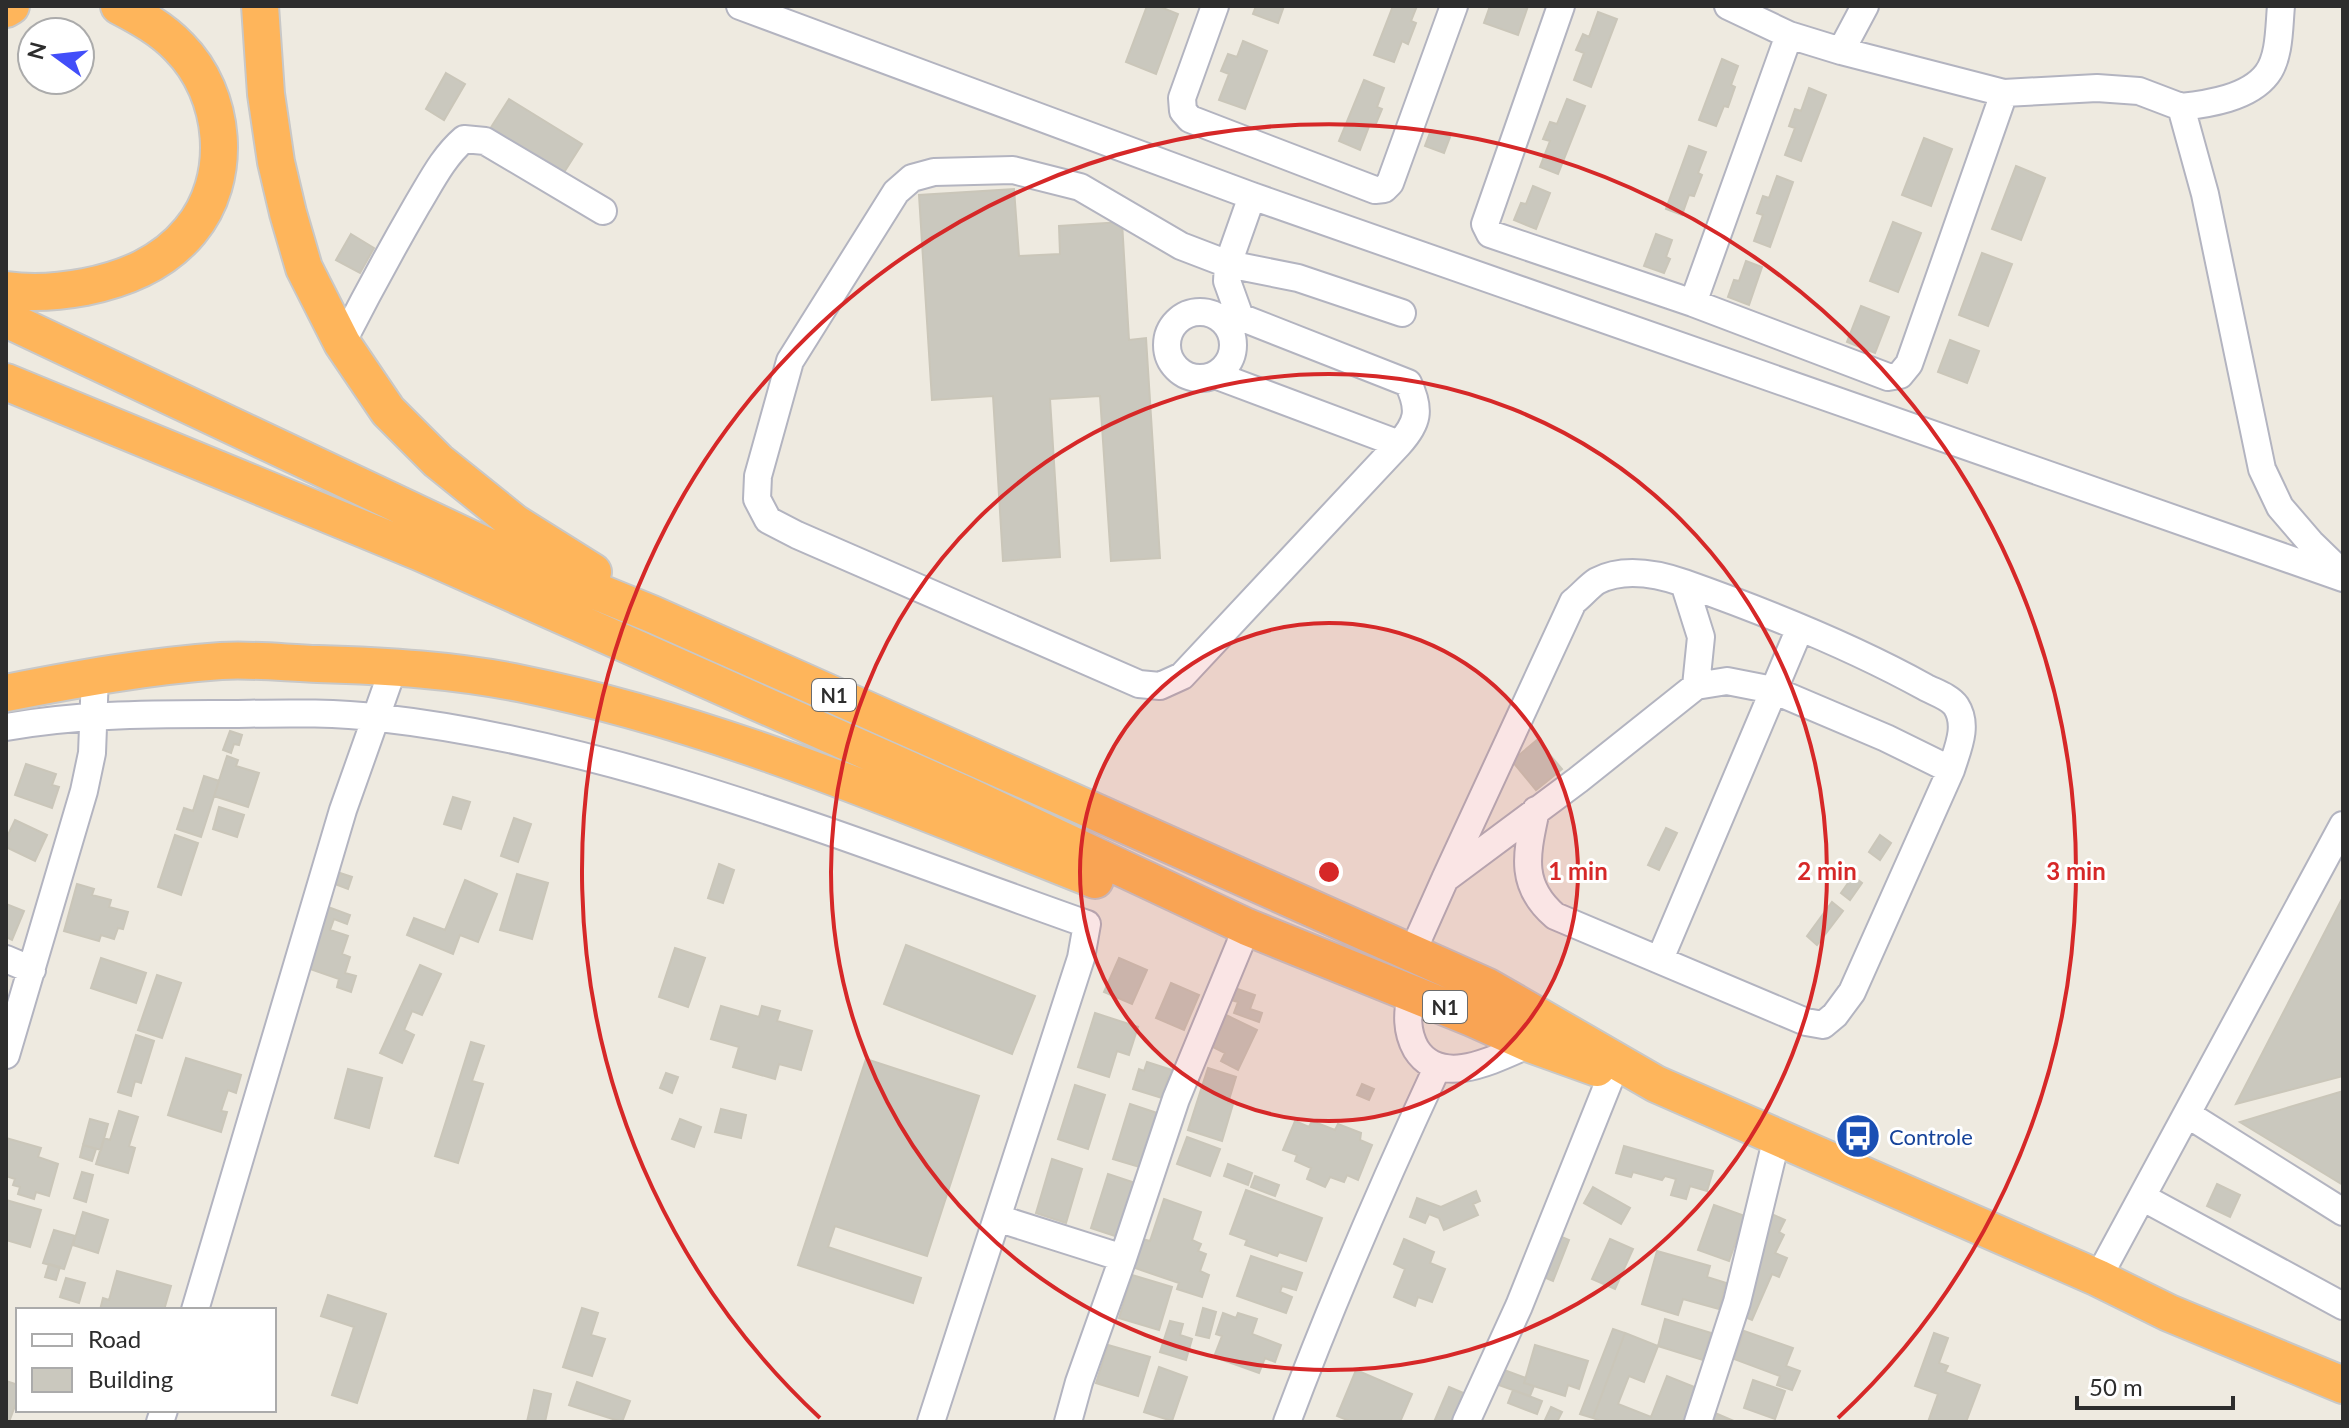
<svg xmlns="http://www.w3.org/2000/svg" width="2349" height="1428" viewBox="0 0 2349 1428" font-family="Lato,sans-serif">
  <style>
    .building { fill: #cac8be; stroke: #cac6b9; stroke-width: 2 }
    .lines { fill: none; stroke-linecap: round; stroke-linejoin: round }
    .minor-casing { stroke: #b3b4c0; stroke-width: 30 }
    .highway-casing { stroke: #c8c8c8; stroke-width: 40 }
    .minor { stroke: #fff; stroke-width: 26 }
    .highway { stroke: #feb55b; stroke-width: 36 }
    .ring { fill: none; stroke: #d62828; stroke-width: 4 }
    .labels { text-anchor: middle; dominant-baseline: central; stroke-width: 6; stroke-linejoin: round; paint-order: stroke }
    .shield { fill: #fff; stroke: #6c6c6c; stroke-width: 2 }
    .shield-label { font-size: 20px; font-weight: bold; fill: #2d2d2d }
    .transit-label { font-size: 22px; fill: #164399; stroke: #fff; text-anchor: start }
    .centre { fill: #d62828; stroke: #fff; stroke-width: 4 }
    .ring-label { font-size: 24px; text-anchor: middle; font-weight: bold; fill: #d62828; stroke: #fff; stroke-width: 6; stroke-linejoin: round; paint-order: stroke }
  </style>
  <rect width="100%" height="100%" fill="#eeeae0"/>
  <!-- building -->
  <path class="building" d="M1147 6H1158L1178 14 1156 74 1126 62Z
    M1256 6H1284L1278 23 1253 14Z
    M1393 6H1417L1411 21 1416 23 1408 44 1402 41 1394 62 1374 55Z
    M1490 6H1528L1518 35 1484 23Z
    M1598 12 1617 19 1591 87 1574 80 1584 53 1576 50 1583 34 1589 37Z
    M1243 41 1267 51 1245 109 1219 100 1229 74 1221 71 1228 54 1237 57Z
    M1722 59 1738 66 1731 85 1735 87 1728 107 1724 106 1716 126 1699 120Z
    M446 73 465 84 444 120 426 109Z
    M1364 80 1384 88 1377 107 1382 109 1375 126 1370 124 1360 150 1339 141Z
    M1809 88 1826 95 1801 161 1785 155 1795 128 1789 126 1795 109 1801 111Z
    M509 99 582 144 563 174 490 129Z
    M1567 99 1585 106 1558 174 1540 167 1550 141 1543 139 1550 122 1557 124Z
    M1431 130 1450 137 1444 153 1425 146Z
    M1924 138 1952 149 1931 206 1902 195Z
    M1689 146 1706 152 1698 173 1702 175 1694 196 1689 195 1682 215 1666 209Z
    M2016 166 2045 178 2021 240 1992 229Z
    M1777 176 1793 182 1770 247 1754 241 1763 215 1757 213 1763 196 1769 198Z
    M1533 186 1550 193 1536 229 1514 220 1521 203 1526 204Z
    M1014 189 1019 256 1060 254 1059 226 1122 222 1129 340 1146 338 1160 558 1111 561 1100 396 1050 399 1060 557 1003 561 993 396 932 400 919 195Z
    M1893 222 1921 233 1898 292 1870 281Z
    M351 234 374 248 360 273 336 260Z
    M1656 234 1672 240 1666 257 1670 259 1664 273 1644 266Z
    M1982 253 2012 264 1988 326 1959 315Z
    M1746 261 1762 267 1749 305 1728 297 1734 280 1739 281Z
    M1861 306 1889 317 1875 353 1847 342Z
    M1950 340 1979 351 1967 383 1938 372Z
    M230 731 242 735 239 745 234 744 231 753 223 750Z
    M1537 740 1562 769 1536 790 1512 761Z
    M227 756 238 760 236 766 259 773 248 807 214 796Z
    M26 764 56 774 52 785 59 787 52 808 15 795Z
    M204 776 219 781 201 837 177 829 184 808 193 811Z
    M453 797 470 802 461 829 444 824Z
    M219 807 244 815 237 837 213 829Z
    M514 818 531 824 518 862 501 856Z
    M15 820 47 835 35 861 6 847V839Z
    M1666 828 1677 833 1659 870 1648 865Z
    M175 835 198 843 181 895 158 887Z
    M1880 835 1891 843 1880 860 1869 852Z
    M719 864 734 870 723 903 708 898Z
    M337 872 352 877 348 889 332 883Z
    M517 874 548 883 532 939 500 930Z
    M1853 876 1862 883 1850 900 1841 893Z
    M465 880 497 894 478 942 460 935 453 954 407 935 414 918 445 930Z
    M77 884 94 889 92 895 111 900 109 907 128 912 123 929 118 928 114 939 101 935 99 941 64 931Z
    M2343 897V1076L2236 1104Z
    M1832 902 1843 911 1817 945 1807 936Z
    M6 904 24 911 12 940 6 937Z
    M328 907 350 915 347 924 334 919 330 930 348 936 342 954 350 957 345 973 356 976 351 992 337 987 339 979 307 968Z
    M906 945 1035 996 1012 1054 884 1004Z
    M675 948 705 958 688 1007 659 997Z
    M101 958 146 973 136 1003 91 988Z
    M1119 958 1147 970 1132 1004 1104 992Z
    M420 965 441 974 422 1015 412 1011 404 1030 414 1035 402 1063 380 1053Z
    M157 975 181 983 162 1038 138 1030Z
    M1171 983 1199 995 1184 1030 1156 1018Z
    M1232 987 1255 995 1250 1009 1262 1013 1259 1022 1234 1013 1238 1002 1228 999Z
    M721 1006 759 1017 762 1006 780 1011 777 1021 812 1031 801 1070 779 1064 775 1079 733 1067 739 1047 711 1039Z
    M1095 1013 1138 1027 1129 1055 1117 1051 1109 1077 1078 1067Z
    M1226 1015 1257 1030 1238 1070 1221 1061 1225 1053 1211 1046Z
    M136 1035 154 1041 141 1083 135 1081 131 1096 118 1092Z
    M471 1042 484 1046 472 1081 483 1084 458 1163 435 1156Z
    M186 1058 241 1075 236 1093 228 1090 221 1111 227 1112 221 1132 168 1115Z
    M866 1059 979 1096 927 1256 835 1226 828 1247 921 1278 913 1303 798 1265Z
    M1147 1062 1175 1071 1172 1080 1168 1078 1162 1098 1133 1089 1139 1069 1144 1071Z
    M1208 1068 1236 1077 1228 1103 1233 1104 1222 1141 1188 1130Z
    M348 1069 382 1078 369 1128 335 1118Z
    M666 1073 678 1077 672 1093 660 1088Z
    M1362 1084 1374 1089 1369 1100 1357 1095Z
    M1075 1085 1105 1095 1088 1149 1058 1139Z
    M2343 1091V1185L2240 1122Z
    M1130 1104 1160 1114 1143 1168 1113 1159Z
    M721 1109 746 1115 741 1138 715 1132Z
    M119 1111 138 1117 129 1146 135 1148 128 1173 96 1164 104 1138 110 1140Z
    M90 1119 108 1124 101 1150 83 1145Z
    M680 1119 701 1127 694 1147 672 1139Z
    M1295 1121 1309 1127 1312 1121 1335 1130 1338 1124 1361 1133 1360 1140 1372 1145 1358 1180 1347 1175 1344 1182 1330 1177 1325 1187 1307 1179 1311 1168 1295 1161 1297 1155 1283 1150Z
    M1187 1137 1220 1149 1210 1176 1177 1164Z
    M6 1138 41 1148 38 1157 58 1164 49 1196 36 1192 34 1199 18 1194 20 1187 13 1185 15 1179 6 1176Z
    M83 1145 96 1149 92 1161 80 1157Z
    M1624 1146 1713 1171 1707 1191 1690 1186 1686 1199 1671 1195 1676 1179 1665 1176 1662 1180 1633 1172 1631 1177 1616 1173Z
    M1052 1159 1082 1169 1066 1223 1036 1213Z
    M1228 1164 1252 1173 1248 1185 1224 1176Z
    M82 1172 93 1175 86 1202 74 1198Z
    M1108 1174 1138 1184 1121 1238 1091 1228Z
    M1255 1176 1279 1185 1275 1196 1251 1187Z
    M2217 1184 2240 1195 2230 1217 2207 1206Z
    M1593 1187 1630 1208 1621 1224 1584 1203Z
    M1246 1190 1322 1218 1306 1261 1279 1252 1277 1256 1245 1245 1247 1240 1230 1234Z
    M1476 1191 1480 1201 1473 1204 1478 1215 1444 1230 1439 1218 1429 1214 1425 1223 1410 1217 1417 1198 1441 1207Z
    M1164 1199 1201 1212 1192 1240 1201 1244 1198 1251 1206 1254 1200 1271 1209 1275 1202 1297 1177 1289 1179 1283 1132 1267 1142 1239 1150 1241Z
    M6 1200 41 1210 30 1247 6 1240Z
    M1714 1205 1745 1216 1729 1261 1698 1250Z
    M1765 1211 1785 1220 1779 1232 1784 1235 1775 1253 1787 1258 1779 1277 1772 1274 1752 1320 1735 1313Z
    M83 1212 108 1220 98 1253 73 1245Z
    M54 1230 75 1236 64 1269 43 1263Z
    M1557 1235 1569 1240 1553 1281 1541 1276Z
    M1404 1239 1434 1252 1430 1263 1445 1269 1432 1302 1418 1297 1415 1306 1394 1297 1405 1269 1394 1264Z
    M1610 1239 1633 1249 1615 1289 1592 1279Z
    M1657 1251 1710 1266 1707 1277 1726 1283 1719 1309 1683 1299 1678 1315 1642 1304Z
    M1251 1256 1302 1273 1296 1290 1282 1286 1280 1292 1292 1297 1286 1313 1237 1296Z
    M49 1264 60 1267 56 1280 45 1277Z
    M117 1271 171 1286 164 1310H100L103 1298 109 1300Z
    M1132 1275 1172 1287 1159 1330 1119 1318Z
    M66 1278 85 1283 79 1303 60 1297Z
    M328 1295 386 1314 357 1403 332 1395 354 1327 321 1316Z
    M582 1308 598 1313 591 1335 605 1339 592 1376 563 1367Z
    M1203 1308 1216 1312 1209 1338 1196 1335Z
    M1223 1313 1236 1318 1238 1313 1257 1319 1252 1334 1281 1345 1275 1362 1265 1358 1259 1373 1214 1357 1222 1336 1216 1334Z
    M1665 1319 1711 1333 1703 1360 1658 1346Z
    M1170 1321 1183 1324 1180 1335 1192 1339 1186 1360 1160 1352Z
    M1613 1329 1625 1333 1593 1418 1580 1414Z
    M1744 1331 1793 1348 1786 1366 1800 1371 1792 1390 1777 1385 1780 1376 1734 1359Z
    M1625 1333 1658 1346 1644 1382 1629 1376 1618 1404 1651 1417 1667 1376 1697 1388 1684 1422H1602L1593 1418Z
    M1934 1333 1948 1338 1939 1363 1948 1366 1945 1372 1980 1385 1966 1422H1928L1938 1394 1915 1386Z
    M1108 1345 1150 1357 1138 1396 1096 1383Z
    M1535 1345 1588 1361 1579 1389 1568 1385 1565 1396 1524 1383Z
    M1159 1367 1187 1377 1172 1421 1144 1412Z
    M1496 1367 1526 1378 1524 1383 1534 1386 1530 1396 1490 1382Z
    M1356 1370 1412 1394 1400 1422H1352L1337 1416Z
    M1753 1380 1785 1391 1775 1419 1744 1408Z
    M6 1381 18 1385V1407L15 1406 9 1422H6Z
    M577 1382 630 1401 622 1422 569 1405Z
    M1449 1387 1466 1394 1454 1422H1434Z
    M534 1390 551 1394 545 1422H527Z
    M1513 1390 1542 1401 1537 1414 1508 1403Z
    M1551 1407 1562 1412 1557 1422H1544Z
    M1715 1413 1736 1422H1711Z"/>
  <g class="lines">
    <!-- minor casing -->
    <g class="minor-casing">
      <path id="minor" d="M740 6 1252 196 2343 578
        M1215 6 1182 98 1183 111 1190 119 1375 190 1384 189 1390 183 1454 6
        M1561 6 1485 224 1490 234 1693 303 1888 377 1900 375 1909 364 2004 93
        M1728 6 1789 35 1841 51 2004 93 2097 88 2139 91 2181 107 2205 194 2262 469 2280 507 2311 543 2343 574
        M1841 51 1865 6
        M2181 107C2208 104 2249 98 2267 74 2280 57 2279 26 2281 6
        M1252 196 1228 264 1181 246 1080 187 1013 170 934 172 912 178 896 192 790 361 758 476 757 499 768 520 797 535 1139 684 1160 686 1182 676 1399 444C1418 423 1421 410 1408 383L1240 317 1227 281 1228 264 1298 278 1402 313
        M1693 303 1789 35
        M1167 345a33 33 0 1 1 66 0a33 33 0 1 1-66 0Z
        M342 343C366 296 391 250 417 205 431 182 443 157 464 139L485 141 603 211
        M1215 375 1399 444
        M1696 686 1727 681 1773 690 1886 738 1951 770
        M6 727C73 715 143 714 211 714 267 714 324 711 380 718 620 745 860 844 1087 924L1081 958 931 1422
        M1536 810C1527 853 1518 884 1555 916L1806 1022 1823 1025 1835 1015 1852 992 1951 770C1957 750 1969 726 1956 706 1950 697 1934 692 1925 687 1849 645 1766 612 1684 583
        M1412 953 1445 879 1578 780 1696 686 1701 637 1684 583C1658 574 1624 567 1597 581 1589 586 1581 596 1573 602L1445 879
        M6 959 32 970
        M1660 959 1800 628
        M1411 994C1407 1013 1406 1031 1416 1049 1441 1089 1497 1058 1530 1044
        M6 1055 84 791 92 753 95 675
        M2187 1114 2343 1212
        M2142 1197 2343 1306
        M997 1218 1123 1258 1176 1099 1247 927
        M2098 1278 2343 825
        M195 1310 343 810 394 666
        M160 1422 164 1410
        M1068 1422 1079 1382 1123 1258
        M1287 1422C1332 1302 1383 1184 1437 1068
        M1466 1422 1519 1306 1612 1074
        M1698 1422 1737 1302 1777 1137"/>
    </g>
    <!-- highway casing -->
    <g class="highway-casing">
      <path id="highway" d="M260 6 266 94 276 162 288 213 304 268 342 343 388 411 438 461 515 523 593 572
        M6 9 11 6
        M6 290C33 294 58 292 85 287 125 279 163 264 190 231 234 179 226 94 179 47 162 29 140 17 119 6
        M6 319 495 550 652 614 1488 987 1656 1084 2098 1278 2169 1313 2343 1385
        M6 382 419 552 966 795 1247 927 1472 1018 1530 1044 1597 1068
        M6 693C77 679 149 666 221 661 253 659 286 663 318 664 386 666 456 670 523 684 720 724 908 806 1095 880"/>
    </g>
    <!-- minor -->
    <use href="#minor" class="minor"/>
    <!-- highway -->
    <use href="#highway" class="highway"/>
  </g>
  <!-- distance rings -->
  <circle cx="1329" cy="872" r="249" fill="#d62828" fill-opacity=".12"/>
  <g class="ring">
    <circle cx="1329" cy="872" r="249"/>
    <circle cx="1329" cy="872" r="498"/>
    <path d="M820 1418A747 747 0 1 1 1838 1418"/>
  </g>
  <!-- icons -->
  <defs>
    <g id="bus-disc" transform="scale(2.3)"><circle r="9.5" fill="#1a4fb4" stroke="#fff"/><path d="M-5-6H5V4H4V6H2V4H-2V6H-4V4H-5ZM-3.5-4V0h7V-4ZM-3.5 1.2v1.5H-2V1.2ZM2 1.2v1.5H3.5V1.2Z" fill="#fff"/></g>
  </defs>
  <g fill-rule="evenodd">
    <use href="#bus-disc" x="1858" y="1136"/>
  </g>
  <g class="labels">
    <!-- shield labels -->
    <g class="shield">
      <rect x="812" y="679" width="44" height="32" rx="6"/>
      <rect x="1423" y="991" width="44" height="32" rx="6"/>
    </g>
    <g class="shield-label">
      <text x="834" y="695">N1</text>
      <text x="1445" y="1007">N1</text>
    </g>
    <!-- transit labels -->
    <g class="transit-label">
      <text x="1889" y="1136">Controle</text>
    </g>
  </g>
  <circle cx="1329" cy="872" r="12" class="centre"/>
  <g class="ring-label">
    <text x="1578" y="880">1 min</text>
    <text x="1827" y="880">2 min</text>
    <text x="2076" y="880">3 min</text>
  </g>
  <!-- border -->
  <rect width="2349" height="1428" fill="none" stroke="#2d2d2d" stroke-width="16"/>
  <!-- legend -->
  <rect x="16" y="1308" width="260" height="104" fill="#ffffff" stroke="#ababab" stroke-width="2"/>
  <rect x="32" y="1334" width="40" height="12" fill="#ffffff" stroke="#ababab" stroke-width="2"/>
  <text x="88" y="1348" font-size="24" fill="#2d2d2d">Road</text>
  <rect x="32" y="1368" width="40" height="24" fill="#cac8be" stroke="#ababab" stroke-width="2"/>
  <text x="88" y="1388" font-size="24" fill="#2d2d2d">Building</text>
  <!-- north arrow -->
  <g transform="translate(56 56) rotate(285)"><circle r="38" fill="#ffffff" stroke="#ababab" stroke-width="2"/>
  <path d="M0-6L14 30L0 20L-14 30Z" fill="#424ef9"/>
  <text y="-12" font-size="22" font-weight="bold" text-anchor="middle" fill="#2d2d2d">N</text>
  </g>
  <!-- scale -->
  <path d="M2077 1396v12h156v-12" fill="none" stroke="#2d2d2d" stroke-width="4"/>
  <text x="2089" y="1396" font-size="24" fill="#2d2d2d" stroke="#ffffff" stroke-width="6" paint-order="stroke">50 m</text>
</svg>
